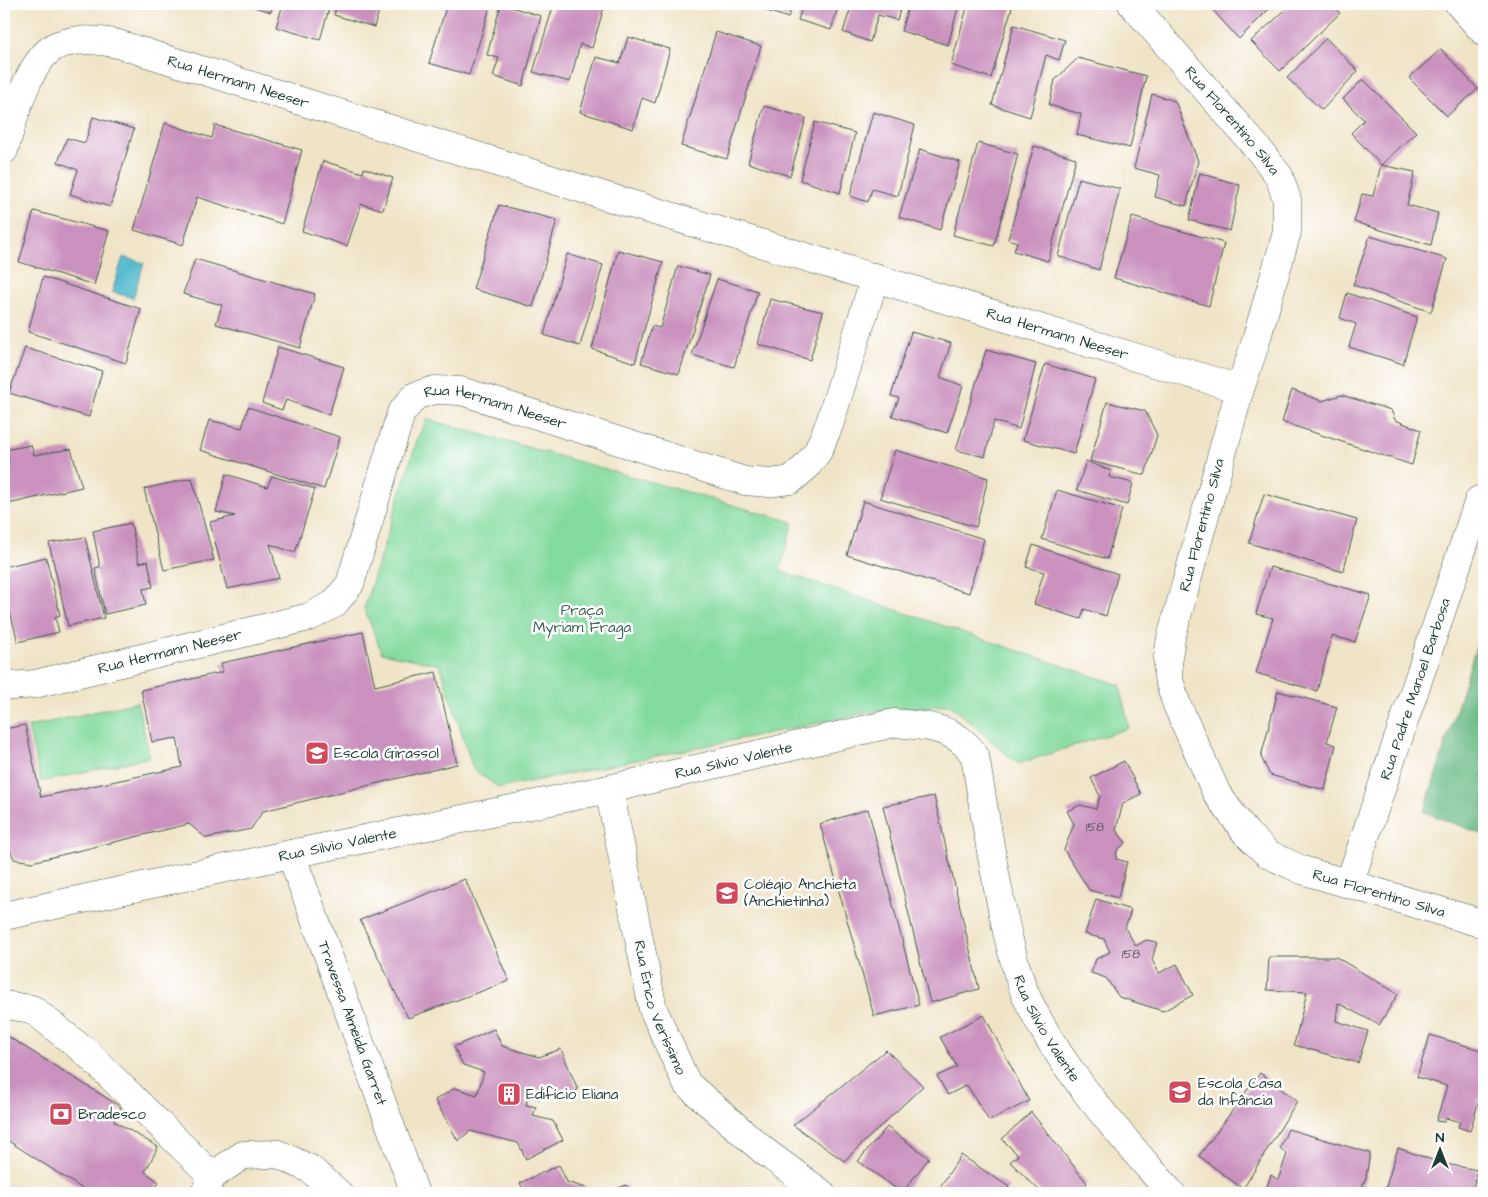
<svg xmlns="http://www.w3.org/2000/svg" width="1488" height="1197" viewBox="0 0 1488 1197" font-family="'Architects Daughter',sans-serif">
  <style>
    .green { fill: #82da9e; stroke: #508c69 }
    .forest { fill: #69ba85; stroke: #447c5c }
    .water { fill: #4fb8cd; stroke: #377a80 }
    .building { fill: #ca91be }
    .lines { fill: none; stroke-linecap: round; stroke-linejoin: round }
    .minor-casing { stroke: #3e564a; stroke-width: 29 }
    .minor { stroke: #fff; stroke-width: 28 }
    .labels { text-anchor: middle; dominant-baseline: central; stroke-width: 5; stroke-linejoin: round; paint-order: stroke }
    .number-label { font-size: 12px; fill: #4a5256 }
    .street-label { font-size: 15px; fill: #1f3d34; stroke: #fff }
    .park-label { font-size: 15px; fill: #38644e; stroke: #fff }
    .poi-label { font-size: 15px; fill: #1f3d34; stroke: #fff; text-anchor: start }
  </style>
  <rect width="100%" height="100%" fill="#fff"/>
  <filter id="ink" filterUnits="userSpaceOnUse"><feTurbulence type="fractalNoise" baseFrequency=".02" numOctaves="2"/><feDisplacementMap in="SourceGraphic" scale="10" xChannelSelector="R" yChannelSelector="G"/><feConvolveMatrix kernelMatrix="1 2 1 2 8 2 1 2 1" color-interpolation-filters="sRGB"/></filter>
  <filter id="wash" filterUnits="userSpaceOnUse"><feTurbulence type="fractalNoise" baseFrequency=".0096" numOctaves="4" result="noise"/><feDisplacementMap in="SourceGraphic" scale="20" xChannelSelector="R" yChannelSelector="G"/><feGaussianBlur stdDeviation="1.12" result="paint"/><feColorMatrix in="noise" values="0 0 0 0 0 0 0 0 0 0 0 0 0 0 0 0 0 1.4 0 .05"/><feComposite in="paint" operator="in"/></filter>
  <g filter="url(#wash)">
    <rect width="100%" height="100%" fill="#f0e4c7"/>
    <!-- green -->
    <path class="green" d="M427 419 793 522 780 571 1120 685 1129 728 1018 764 950 705 877 711 499 788 473 769 440 665 382 653 364 608 418 437Z
      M137 702 150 757 41 782 28 727Z"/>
    <!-- forest -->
    <path class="forest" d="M1484 621V835L1424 812Z"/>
    <!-- water -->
    <path class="water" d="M123 257 144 263 133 298 112 292Z"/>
    <g id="blocks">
      <!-- building -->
      <path class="building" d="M244 4H273L271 12Z
        M283 4H326L330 5 320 40 276 27Z
        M337 4H381L374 27 334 15Z
        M447 4H491L469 75 429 63Z
        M501 4 541 16 523 86 493 76 499 58 487 55Z
        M554 4H605L592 48 580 44 570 82 533 72Z
        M747 4H793L788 18Z
        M803 4H839L831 30 798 20Z
        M852 4H902L897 20 878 15 870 42 843 32Z
        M909 4H959L948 45 901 31Z
        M968 4H1013L991 78 951 65Z
        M1212 4H1274L1239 39 1209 6Z
        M1292 4H1332L1340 13 1280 71 1251 41Z
        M1014 25 1065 40 1059 60 1046 55 1030 117 992 105Z
        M716 32 761 46 727 159 681 146Z
        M628 37 670 49 655 103 642 98 633 129 580 112 596 57 620 63Z
        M1326 38 1358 71 1322 110 1287 78Z
        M1441 49 1478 89 1447 116 1409 78Z
        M1078 58 1146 76 1130 148 1077 135 1081 114 1049 105 1055 80Z
        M1363 79 1416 132 1381 165 1351 133 1364 120 1343 99Z
        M1152 94 1175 101 1198 161 1186 206 1155 197 1160 175 1134 168Z
        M764 106 806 118 790 176 748 163Z
        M873 112 915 125 898 196 872 189 868 202 850 196Z
        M93 117 134 129 110 207 70 194 78 170 58 162 67 138 85 143Z
        M815 122 855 133 840 193 800 180Z
        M165 123 212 138 215 125 302 150 282 224 197 197 183 245 134 230Z
        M978 143 1018 154 994 246 953 235Z
        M1034 146 1076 158 1048 261 1014 251 1017 242 1008 239Z
        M920 149 960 162 940 230 899 217Z
        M323 161 363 173 364 168 393 178 383 210 361 204 347 246 302 231Z
        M1381 165 1415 172 1407 205 1438 213 1431 245 1354 222 1362 194 1373 196Z
        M1200 173 1240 185 1230 231 1189 220Z
        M1079 178 1120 189 1099 270 1058 256Z
        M499 205 557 220 533 307 473 289Z
        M34 211 109 231 94 285 19 262Z
        M1132 217 1224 243 1209 306 1114 278Z
        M1370 236 1447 259 1431 312 1353 285Z
        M618 250 663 262 635 363 592 349Z
        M567 254 603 265 580 346 544 335Z
        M195 259 315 294 300 348 216 324 222 305 183 294Z
        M678 266 710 275 679 374 641 363 652 326 660 328Z
        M43 277 141 309 126 363 28 332Z
        M717 279 758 291 734 367 692 355Z
        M1347 293 1417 317 1403 364 1349 347 1356 324 1340 318Z
        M770 299 823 312 810 360 758 344Z
        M911 332 951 343 940 377 963 386 947 433 892 416 899 398 891 396Z
        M278 347 344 367 329 415 286 400 282 410 262 403Z
        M25 348 102 371 89 417 9 393Z
        M986 350 1036 364 1019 429 994 421 985 457 956 450Z
        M1045 364 1095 379 1074 454 1023 440Z
        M1292 390 1322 401 1341 395 1391 410 1395 420 1421 430 1412 465 1282 422Z
        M1107 402 1145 411 1157 435 1145 475 1090 461Z
        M248 407 340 437 324 489 200 450 209 420 242 428Z
        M31 445 34 455 71 449 82 487 4 505V462L9 461 5 450Z
        M895 450 988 478 976 527 880 498Z
        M1086 461 1111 471 1109 477 1133 483 1127 505 1077 490Z
        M226 474 267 487 272 476 315 489 295 553 270 544 279 578 227 589 210 522 235 516 216 512Z
        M192 478 214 560 164 570 144 489Z
        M1057 490 1122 509 1107 559 1042 539Z
        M1264 494 1357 520 1343 572 1249 543Z
        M863 501 984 539 969 593 847 555Z
        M131 523 139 563 148 561 153 587 143 589 146 605 105 614 95 568 100 567 93 531Z
        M85 537 104 618 68 626 49 543Z
        M1033 545 1118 574 1106 616 1084 609 1081 619 1034 604 1044 572 1026 567Z
        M46 557 60 615 55 617 59 632 18 642 4 589V567Z
        M1270 567 1371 595 1355 642 1332 636 1317 691 1256 673 1273 618 1256 614Z
        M363 632 375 686 436 672 457 764 263 811 251 829 206 838 189 824 32 862 14 859 4 836V729L25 725 41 797 182 767 177 738 152 742 141 690 223 672 221 663Z
        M1278 691 1337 707 1327 742 1336 745 1325 790 1270 775 1261 757Z
        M1124 761 1141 794 1123 803 1116 830 1126 843 1117 850 1116 859 1127 862 1118 898 1089 890 1064 850 1074 824 1067 811 1080 805 1096 809 1100 796 1091 778Z
        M934 796 979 989 930 1003 883 806Z
        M868 809 919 1005 874 1016 820 824Z
        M465 879 509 981 408 1018 360 920Z
        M1096 899 1131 910 1125 928 1136 946 1146 940 1157 942 1152 960 1159 973 1177 964 1193 995 1163 1011 1119 997 1106 978 1091 973 1096 959 1110 952 1104 939 1085 934Z
        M1269 957H1336L1398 994 1379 1025 1338 1003 1336 1021 1368 1031 1358 1063 1294 1045 1307 992 1267 990Z
        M984 1015 1029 1101 989 1121 967 1085 948 1095 937 1076 957 1067 940 1037Z
        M494 1029 502 1046 539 1057 561 1049 578 1090 559 1098 541 1093 539 1099 528 1096 526 1105 536 1107 533 1116 553 1121 563 1140 526 1159 518 1143 470 1131 458 1141 435 1100 455 1088 477 1095 484 1072 463 1065 454 1047Z
        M4 1034 121 1107 114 1121 158 1147 145 1172 159 1182 152 1193H89L4 1138Z
        M1430 1035 1484 1051V1098L1480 1097 1470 1131 1458 1127 1460 1122 1446 1118 1444 1122 1436 1121 1447 1086 1417 1077Z
        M886 1050 923 1086 844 1161 793 1125Z
        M1260 1073 1297 1101 1243 1189 1199 1156Z
        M1031 1112 1087 1183 1077 1193H1042L1010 1162 1018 1155 1002 1139Z
        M887 1127 929 1158 902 1193 858 1161Z
        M1288 1129 1370 1153 1366 1177 1360 1193H1265L1271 1175 1278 1180 1287 1154 1280 1148Z
        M1398 1148 1441 1163 1477 1170 1472 1193H1384Z
        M961 1155 1009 1187 1005 1193H936Z
        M559 1165 567 1182 602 1193H525L520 1183Z
        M626 1185 630 1193H605Z"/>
    </g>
  </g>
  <g filter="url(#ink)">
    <use href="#blocks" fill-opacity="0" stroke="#3e564a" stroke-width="1"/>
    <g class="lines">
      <!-- minor casing -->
      <g class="minor-casing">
        <g id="minor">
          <path id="s1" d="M1132 4 1259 150 1279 176 1287 200V232L1255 344 1240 389 1171 638 1168 657V677L1177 705 1217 794 1246 833 1268 854 1302 870 1484 924"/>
          <path d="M1459 4 1484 32"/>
          <path id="s2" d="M4 150C13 121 27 63 54 47 57 45 61 44 65 43 83 38 100 40 118 44L608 197 1240 389"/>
          <path id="s3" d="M4 684 12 686 35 684 309 617 334 604 350 584 401 413 415 396 434 390 461 391 745 481 769 483 791 480 807 466 818 451 829 425 875 277"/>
          <path id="s4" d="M609 789 653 1009 687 1084 764 1151 821 1193"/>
          <path id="s5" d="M291 854 415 1193"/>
          <path id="s6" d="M1349 884 1479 500 1484 498"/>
          <path id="s7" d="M4 916 291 854 609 789 894 723C918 725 947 726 965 744 969 747 972 752 975 756 985 816 994 877 1008 936 1014 960 1020 986 1032 1008 1067 1077 1121 1135 1171 1193"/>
          <path d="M4 1005 32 1009 87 1053 212 1176"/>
          <path d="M205 1192 212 1176 243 1155 278 1154 310 1169 338 1193"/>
        </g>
      </g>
      <!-- minor -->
      <use href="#minor" class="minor"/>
    </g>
  </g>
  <!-- icons -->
  <defs>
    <g id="school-square" transform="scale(1.25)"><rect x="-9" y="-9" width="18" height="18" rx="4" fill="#d1495b" stroke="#fff"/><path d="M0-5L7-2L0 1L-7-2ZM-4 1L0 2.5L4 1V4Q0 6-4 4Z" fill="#fff"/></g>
    <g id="building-square" transform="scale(1.25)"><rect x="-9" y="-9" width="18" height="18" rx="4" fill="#d1495b" stroke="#fff"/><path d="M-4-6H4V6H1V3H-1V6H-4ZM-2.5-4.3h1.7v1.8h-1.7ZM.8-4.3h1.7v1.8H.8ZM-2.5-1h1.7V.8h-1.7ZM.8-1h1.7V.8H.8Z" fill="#fff"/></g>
    <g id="bank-square" transform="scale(1.25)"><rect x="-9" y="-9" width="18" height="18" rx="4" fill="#d1495b" stroke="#fff"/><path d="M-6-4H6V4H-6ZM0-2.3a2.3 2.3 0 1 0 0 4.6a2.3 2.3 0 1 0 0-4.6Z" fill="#fff"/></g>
  </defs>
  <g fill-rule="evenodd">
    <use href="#school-square" x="317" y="753"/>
    <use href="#school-square" x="727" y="893"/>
    <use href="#school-square" x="1180" y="1092"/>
    <use href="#building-square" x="509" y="1094"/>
    <use href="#bank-square" x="61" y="1114"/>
  </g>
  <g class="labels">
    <!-- number labels -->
    <g class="number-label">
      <text x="1095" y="827">158</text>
      <text x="1131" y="954">158</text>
    </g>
    <!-- street labels -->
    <g class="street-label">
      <text stroke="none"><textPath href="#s2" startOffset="308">Rua Hermann Neeser</textPath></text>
      <text stroke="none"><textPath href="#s1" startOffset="154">Rua Florentino Silva</textPath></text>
      <text stroke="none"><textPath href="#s2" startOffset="1165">Rua Hermann Neeser</textPath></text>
      <text stroke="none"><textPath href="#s3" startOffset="651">Rua Hermann Neeser</textPath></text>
      <text transform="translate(1202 525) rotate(-75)">Rua Florentino Silva</text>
      <text stroke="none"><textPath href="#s3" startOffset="170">Rua Hermann Neeser</textPath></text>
      <text stroke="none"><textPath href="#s6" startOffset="206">Rua Padre Manoel Barbosa</textPath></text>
      <text stroke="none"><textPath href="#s7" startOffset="746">Rua Silvio Valente</textPath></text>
      <text stroke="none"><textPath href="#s7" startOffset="341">Rua Silvio Valente</textPath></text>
      <text stroke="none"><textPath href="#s1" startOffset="1069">Rua Florentino Silva</textPath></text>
      <text stroke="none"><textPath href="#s4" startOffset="225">Rua Érico Veríssimo</textPath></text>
      <text stroke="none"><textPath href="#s5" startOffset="180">Travessa Almeida Garret</textPath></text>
      <text stroke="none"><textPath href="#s7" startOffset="1286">Rua Silvio Valente</textPath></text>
    </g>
    <!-- park labels -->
    <g class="park-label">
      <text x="582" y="610">Praça<tspan x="582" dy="17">Myriam Fraga</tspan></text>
    </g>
    <!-- poi labels -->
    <g class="poi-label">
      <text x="334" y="753">Escola Girassol</text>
      <text x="744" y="884">Colégio Anchieta<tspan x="744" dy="17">(Anchietinha)</tspan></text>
      <text x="1198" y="1083">Escola Casa<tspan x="1198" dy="17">da Infância</tspan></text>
      <text x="526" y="1094">Edifício Eliana</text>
      <text x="78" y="1114">Bradesco</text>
    </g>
  </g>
  <!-- margin -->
  <rect width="1488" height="1197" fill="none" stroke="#fff" stroke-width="20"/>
  <!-- north arrow -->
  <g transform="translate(1440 1150)" stroke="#ffffff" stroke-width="4" paint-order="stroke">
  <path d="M0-4L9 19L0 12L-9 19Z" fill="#1f3d34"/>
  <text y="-8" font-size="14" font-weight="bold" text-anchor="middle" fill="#1f3d34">N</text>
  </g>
</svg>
